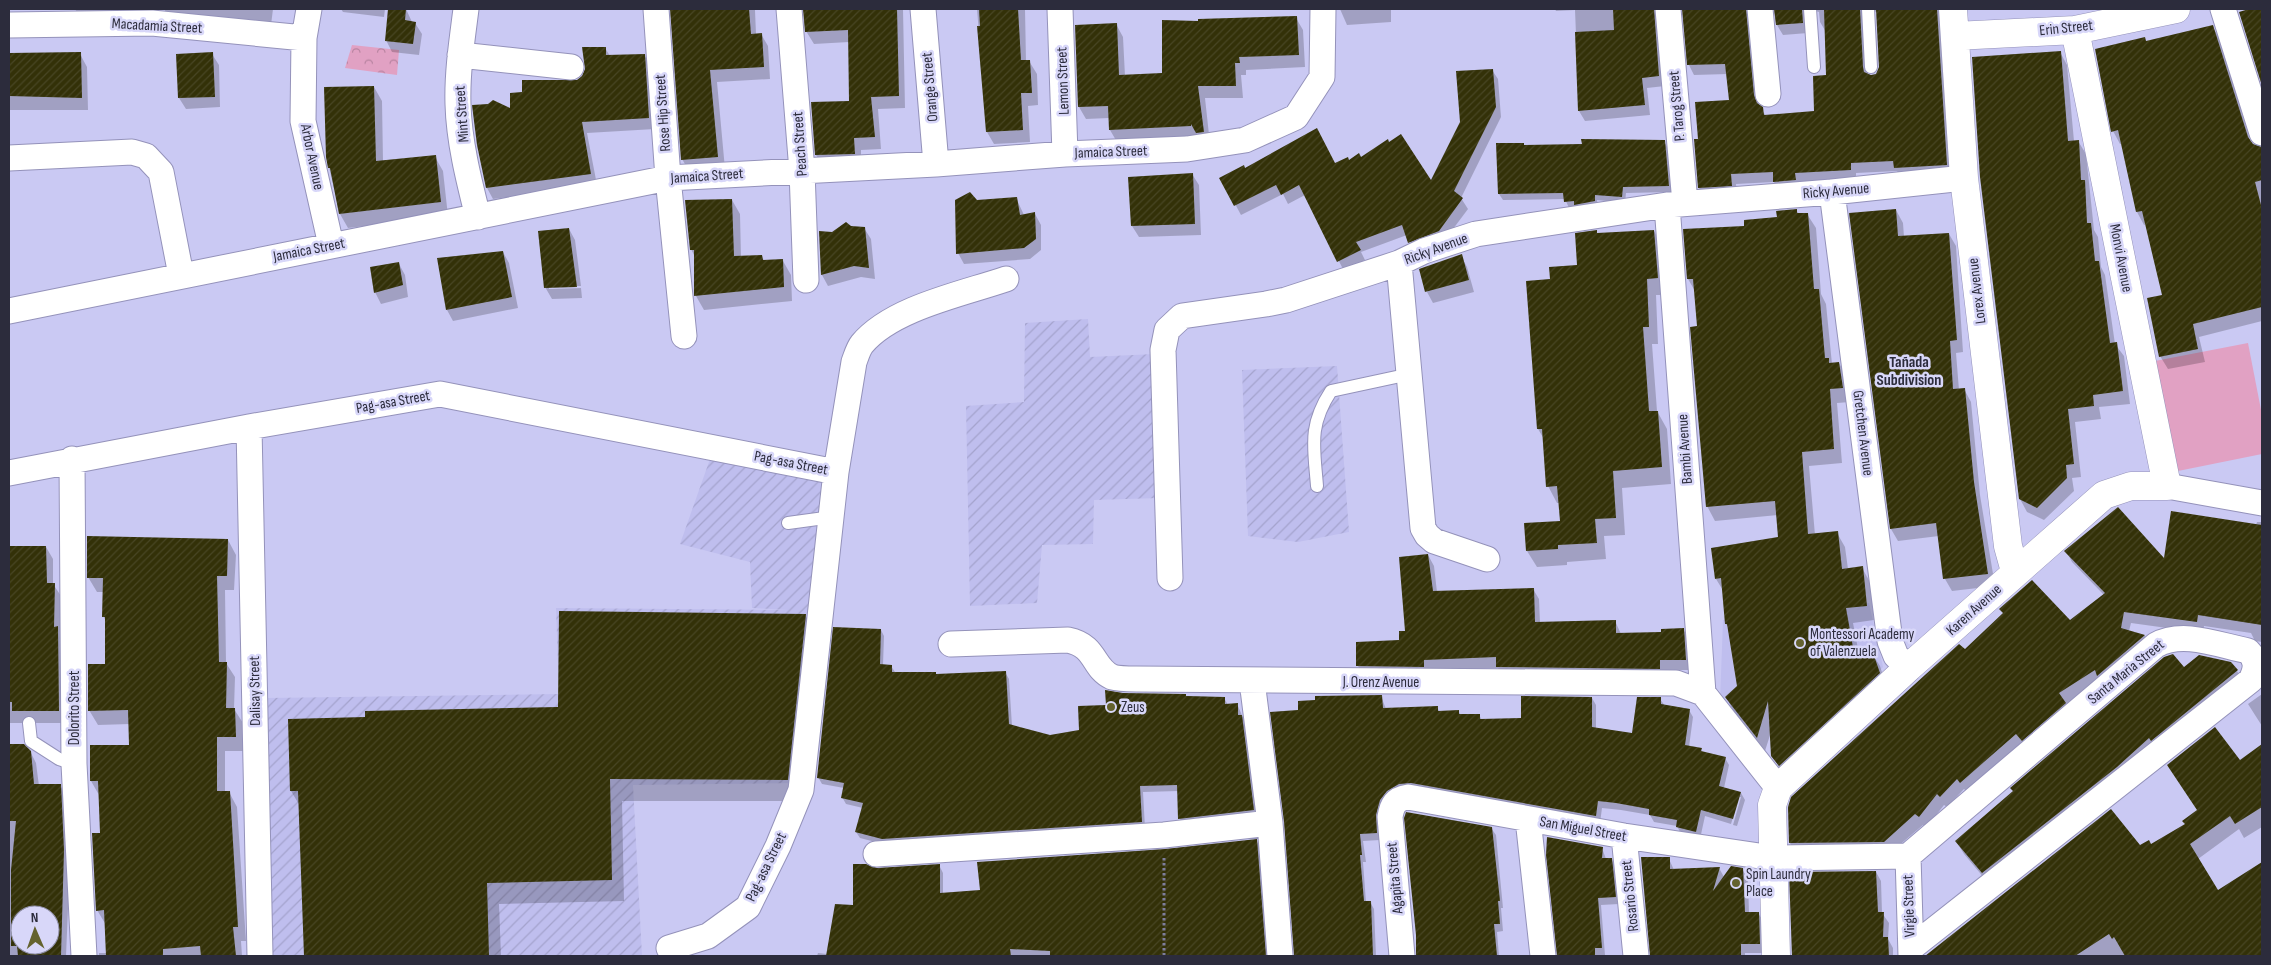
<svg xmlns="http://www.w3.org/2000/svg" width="2271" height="965" viewBox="0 0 2271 965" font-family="'Sofia Sans Condensed',sans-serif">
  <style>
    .built { fill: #bfbeee }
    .industrial { fill: url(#industrial-furrows) }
    .park { fill: url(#park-crowns) }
    .pitch { fill: #e1a1c3 }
    .shadow { fill: #0003; fill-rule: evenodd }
    .building { fill: url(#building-hatch); fill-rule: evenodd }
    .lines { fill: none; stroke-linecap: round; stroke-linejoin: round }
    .lane-casing { stroke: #9492ba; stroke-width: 14 }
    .street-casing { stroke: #9492ba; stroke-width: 27 }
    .secondary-casing { stroke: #9492ba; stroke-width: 29 }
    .path { stroke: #7f7e9c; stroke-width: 3; stroke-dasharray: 2.5 2.5; stroke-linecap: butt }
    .lane { stroke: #fff; stroke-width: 12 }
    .street { stroke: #fff; stroke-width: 25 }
    .secondary { stroke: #fff; stroke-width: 28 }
    .poi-dot { fill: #64622e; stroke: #d8d7f9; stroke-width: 2 }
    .labels { text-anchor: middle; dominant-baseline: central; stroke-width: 5; stroke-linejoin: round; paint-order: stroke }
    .street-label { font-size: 15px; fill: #2c2c3c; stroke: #d8d7f9 }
    .poi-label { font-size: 15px; fill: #2c2c3c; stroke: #d8d7f9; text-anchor: start }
    .neighbourhood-label { font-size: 16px; font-weight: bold; fill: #2c2c3c; stroke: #d8d7f9 }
  </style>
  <defs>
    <pattern id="industrial-furrows" width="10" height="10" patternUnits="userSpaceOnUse" patternTransform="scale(1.25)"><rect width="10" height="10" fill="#bfbeee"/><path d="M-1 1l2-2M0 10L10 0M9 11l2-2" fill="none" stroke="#a4a3cd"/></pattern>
    <pattern id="park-crowns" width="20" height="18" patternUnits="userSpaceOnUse" patternTransform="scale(1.25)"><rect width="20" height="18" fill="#e1a1c3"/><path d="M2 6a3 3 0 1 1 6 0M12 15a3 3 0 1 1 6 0" fill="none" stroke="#b783a0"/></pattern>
    <pattern id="building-hatch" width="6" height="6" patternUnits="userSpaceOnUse" patternTransform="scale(1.25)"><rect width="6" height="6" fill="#333108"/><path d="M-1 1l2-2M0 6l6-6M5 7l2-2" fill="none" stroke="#484624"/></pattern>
  </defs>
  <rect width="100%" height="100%" fill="#cac9f3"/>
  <!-- built -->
  <path class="built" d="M1869 603 1883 667 1843 710 1800 665 1737 724 1720 702 1723 620Z"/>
  <!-- industrial -->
  <path class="industrial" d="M1088 319 1090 357 1155 354 1159 498 1094 500 1093 544 1042 545 1037 603 970 606 966 406 1024 402 1025 323Z
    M1337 366 1349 532 1298 542 1248 536 1242 370Z
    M710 459 828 482 801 783 633 785 642 956H273L267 698 559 694 556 608 788 610 752 608 750 562 680 544Z"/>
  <!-- park -->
  <path class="park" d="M352 45 399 50 397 75 345 68Z"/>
  <!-- pitch -->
  <path class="pitch" d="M2248 343 2262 415V454L2178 471 2155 361Z"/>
  <!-- shadow -->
  <path class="shadow" d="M75 9H120L118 22 83 23Z
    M164 9H273L271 25 171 20Z
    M341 9H385L384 17 343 12Z
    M389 9H406L412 22 415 23 422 34 419 55 392 52 386 40Z
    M669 9H763L755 10 756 34H761L768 46 770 79 717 82 725 169 689 171 682 159 672 10Z
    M803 9H903L905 108 878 109 881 149 861 150V166L824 167 816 155 850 102 849 42 814 44 806 31Z
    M977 9H1025L1026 61H1029L1037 74 1038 105 1028 106 1030 142 994 144 987 132Z
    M1340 9H1391V22L1347 25Z
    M1555 9H1664L1665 86 1647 88 1650 115 1585 121 1579 111 1575 10 1556 11Z
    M1684 9H1756L1751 21 1759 106 1766 116 1816 113 1828 76 1826 32 1820 22 1819 12 1815 11 1808 33 1783 35 1777 25 1774 9H1938L1942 15 1953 175 1901 177 1897 171 1856 173V180L1780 192 1774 182 1736 184 1737 195 1705 198 1699 188V140L1730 101 1728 74 1694 75 1689 65ZM1873 11 1877 12 1879 72 1872 76H1868L1865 20Z
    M2253 9H2262V82L2241 13Z
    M1296 18 1303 30 1305 67 1246 70V75H1241L1243 98H1205L1210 144 1204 145 1197 133V139L1117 142 1110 130 1109 118 1086 119 1079 107 1116 24 1123 37 1125 76 1163 74 1200 22Z
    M2212 26 2220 39 2262 181V321L2199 337 2205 362 2168 369 2160 356 2164 296 2147 224 2144 225 2137 212 2122 144H2120L2113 131 2147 42Z
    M605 48 610 56 644 55 651 66 655 129 587 133 597 185 493 199 487 188 478 144 512 110 524 93 578 81Z
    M2060 52 2067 65 2074 141H2078L2086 154 2094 230 2098 237 2101 267 2105 275 2115 344 2124 356 2130 404 2099 407 2101 419 2075 422 2081 477 2072 478 2074 491 2044 520 2027 512 2020 499Z
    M9 54H80L87 67 88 110H9Z
    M212 54 219 65 220 107 186 109 179 98Z
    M1492 70 1498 79 1501 117 1461 198 1468 209 1444 241 1415 252 1407 235 1361 252 1365 260 1344 271 1305 195 1288 204 1283 194 1241 215 1221 178 1245 170 1335 165 1361 159 1432 183Z
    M374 87 382 101 383 161 435 157 443 171 448 216 348 228 340 214 329 167Z
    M1664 142 1668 148 1672 192 1626 193 1625 203 1597 200 1598 207 1569 208 1565 199 1503 200 1499 194 1524 147Z
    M1192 174 1199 185 1201 235 1139 237 1132 226Z
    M1016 198 1024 215 1035 214 1041 225V250L1030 259 964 264 958 253 977 202Z
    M732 200 740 214 741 257 762 256 764 261H783L791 275 792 301 704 310 696 296 695 257 691 249Z
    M1796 210 1799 214H1807L1816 228 1821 294 1826 304 1832 364 1839 363 1847 377 1850 402 1837 403 1842 463 1809 466 1815 535 1837 533 1845 547 1848 569 1862 568 1870 582 1874 620 1853 623 1859 654 1871 652 1880 666 1887 688 1781 771 1773 756 1771 732 1765 751 1734 712 1726 697 1739 686 1729 628 1726 624 1724 592 1716 579 1779 538 1778 515 1715 521 1707 506 1699 327 1695 291 1688 279 1745 227 1778 219Z
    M1896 210 1903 223 1904 237 1949 234 1956 246 1963 352 1956 353 1959 390 1964 389 1971 402 1980 495 1995 586 1952 591 1945 579 1939 536 1898 541 1891 529Z
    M850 227 864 228 871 239 875 279 861 277 828 286 822 275 820 232 833 233Z
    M569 229 575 240 581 286H549V289L581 288 582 298 552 299 545 287Z
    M1654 231 1663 248 1667 295H1656L1658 344H1652L1657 411 1667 429 1671 484 1622 488 1625 535 1604 536 1606 559 1567 562V565L1537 567 1527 551 1561 522 1560 503H1557L1548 486 1544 439 1538 429 1551 280 1578 266 1597 234Z
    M503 252 509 263 518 308 453 321 447 310Z
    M1461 256 1467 267 1474 292 1433 303 1427 292Z
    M399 264 405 275 408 297 381 304 375 292Z
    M2257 522H2262V642L2255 641 2251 633 2204 626 2203 633 2131 623 2129 631 2145 636 2151 647 2066 704 2072 715 1968 793 1964 789 1947 807 1944 805 1926 828 1923 825 1890 853 1796 854 1790 843 1789 808 1965 651 2070 622 2104 595 2072 562 2066 551 2165 561 2256 525Z
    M228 540 236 555 234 590H225L226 663 235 677 234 709 243 723V751H225V792H229L237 807 246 941H241L242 956H99V953H108L106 925 97 910 102 834 99 795 91 781 130 747V724L98 725 89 710 106 665V621L103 616 104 592H97L88 577Z
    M9 547H46L53 559V584L61 596V634L64 640 66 723H9Z
    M1428 555 1434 566 1437 592 1533 589 1539 599 1540 623 1615 621 1621 634 1662 633 1683 629 1689 640 1691 670H1665V679L1503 677 1498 668 1429 670 1364 676 1358 666 1400 641 1407 632Z
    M805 615 818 637 800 801H622L624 901 499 904 501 956H305L300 806 291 791 366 718 559 709Z
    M881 630 884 636 883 665 891 666 895 672 936 676 1005 672 1009 679 1012 726 1050 736 1080 731 1123 694 1211 697 1212 699 1224 698 1228 705 1237 704 1245 722 1257 816 1183 825 1180 819 1179 791 1143 792 1145 828 887 845 860 838 856 832 863 808 846 804 842 797 844 788 822 784 818 777Z
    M2184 669 2237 671 2244 683 1990 885 1964 854 1956 841Z
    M2262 694V726L2248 704Z
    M1381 696 1386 709 1437 708 1440 712 1458 711 1461 715H1479L1482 720 1523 719 1592 698 1596 705V729L1633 734 1660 699 1665 706 1689 710 1693 717 1689 747 1701 749 1703 753 1725 758 1729 765 1724 788 1741 793 1745 800 1737 826 1733 825 1741 797H1739L1731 824 1705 816 1700 839 1681 834 1677 826 1654 822 1650 815 1621 810 1602 808 1600 823 1415 790 1380 840 1363 841 1366 862H1363L1366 902H1370L1374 909 1376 956H1295L1300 711Z
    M9 745H23L30 751 36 763 39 786 60 785 66 796 70 862 66 956H9ZM20 915H50V945H20Z
    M2262 746V827L2244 838 2239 829 2198 859 2218 892 2262 864V956H1926L2139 847 2151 846 2186 825 2240 762Z
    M1491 828 1496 835 1503 908H1501L1503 931 1497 932 1499 956H1417V935Z
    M1256 840 1260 847 1268 956H817L818 953 827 954 877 870 939 865 943 873V894L981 892 1165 851Z
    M1602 848 1606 859H1611L1615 866 1619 904 1601 905 1605 955 1558 956Z
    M1669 859 1674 870 1719 868 1724 877 1742 869 1748 879 1749 913H1758L1764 922 1765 953H1745V956H1651Z
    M1876 872 1881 881 1882 913 1889 923 1888 939 1893 948V956H1793L1791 873Z"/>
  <!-- building -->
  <path class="building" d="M388 9H406L405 20 416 22 413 44 385 41Z
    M670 9H749L751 34 762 33 764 67 710 70 718 157 681 160Z
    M803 9H897L899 96 871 97 875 137 854 138 855 154 815 155 811 102 849 101 848 30 805 32Z
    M979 9H1018L1021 60H1030L1032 93H1021L1023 130 986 132 977 26H980Z
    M1613 9H1654L1659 76 1642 78 1645 105 1578 111 1575 32 1614 30Z
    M1682 9H1746L1754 95 1757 103 1763 107 1764 115 1814 111 1813 76 1826 75 1824 9H1860L1863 67 1864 72 1871 75 1876 74 1879 67 1876 9H1937L1947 165 1894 168 1893 161 1851 163V170L1795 173 1796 180 1773 182V172L1731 174 1732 186 1698 188 1694 139H1698L1695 102 1729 100 1725 64 1687 65Z
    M1774 9H1802L1803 23 1776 25Z
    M2249 9H2262V86L2239 12Z
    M1297 16 1299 55 1239 57 1240 63H1235L1236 86H1198L1204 132 1196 133 1191 124V126L1109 130 1108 106 1078 107 1075 25 1117 23 1119 75 1162 73V20L1198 21V19Z
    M2213 25 2248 137 2253 144 2262 147V180L2255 182 2262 209V307L2193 324 2198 349 2159 357 2147 298 2162 295 2142 211 2136 212 2118 130 2111 132 2095 49 2145 37 2146 41Z
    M582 47H606V55L645 54 649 118 582 122 591 174 486 188 477 145 472 105 488 104 493 100 510 108V93L522 92V80H577L582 76 585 69Z
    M2061 51 2068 141 2079 140 2081 180H2085L2087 223H2091L2095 261H2099L2110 343 2117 342 2123 391 2093 395 2094 406 2068 409 2074 464 2066 465 2067 478 2037 508 2019 499 1980 177 1972 57Z
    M81 52 82 98 9 96V53Z
    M213 52 215 97 178 98 176 54Z
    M1493 69 1496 107 1454 191 1463 198 1439 231 1408 243 1402 225 1356 242 1361 250 1337 262 1299 185 1281 195 1276 185 1234 206 1219 178 1244 165 1245 168 1317 128 1335 163 1348 157 1349 160 1359 153 1361 157 1388 139 1389 142 1401 134 1431 180 1460 122 1456 71Z
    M374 86 376 161 436 155 441 202 339 214 330 168H328L326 157 324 87Z
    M1581 139 1665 140 1669 186 1623 187 1622 197 1595 195V201L1574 205V201L1564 202 1563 193 1498 194 1496 143H1524V145L1582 144Z
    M1193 173 1195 224 1131 226 1128 177Z
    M970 192 977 200 1017 197 1020 215 1035 212 1036 239 1024 248 956 254 955 200Z
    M732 199 734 256 762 255 763 260 783 259 784 287 694 296V250H690L685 200Z
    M1797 209V213H1808L1814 289H1819L1825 358H1829V363L1839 362 1843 388 1830 389 1834 449 1802 452 1808 534 1838 531 1842 569 1863 566 1867 606 1846 608 1854 653 1872 650 1880 673 1779 766 1771 756 1768 701 1757 738 1725 697 1737 686 1727 624H1725L1721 578 1715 579 1711 548 1778 537 1775 501 1706 507 1690 327 1697 326 1693 279H1687L1683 229 1744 226V220L1777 217 1776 211Z
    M1896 209 1898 236 1949 233 1957 340 1950 341 1953 389 1965 388 1974 482 1988 574 1943 579 1936 523 1890 529 1849 213Z
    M846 222 851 226 865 227 869 268 854 266 821 275 819 231 832 232Z
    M569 228 577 287 544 288 538 231Z
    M1597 230V233L1654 230 1658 278 1647 279 1649 327H1643L1649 411H1658L1662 467 1613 471 1616 518 1595 519 1597 543 1558 545V549L1526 551 1524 523 1560 521 1557 486 1546 487 1542 429H1537L1526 281 1550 279 1549 267 1577 265 1575 233Z
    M503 251 512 297 446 310 437 258Z
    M1462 254 1469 280 1425 292 1419 269Z
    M399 262 403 285 374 293 370 267Z
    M2118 507 2164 558 2171 511 2262 525V625L2198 615 2197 622 2124 612 2121 628 2145 635 2097 676 2095 670 2059 693 2066 703 2022 741 2016 734 1960 783 1957 779 1940 797 1937 794 1919 817 1915 814 1884 842 1789 843 1788 807 1791 797 1959 644 1965 649 2003 613 1999 609 2032 580 2070 620 2105 593 2064 551Z
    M87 536 228 539 227 576H217L219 662H227L226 708H235L236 737H217V791H230L238 927H233L236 956H201L200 946 163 949V956H106L104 910 96 911 92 833H100L98 781H90V745H129L128 710 88 711V664H105V617H102L103 578H87Z
    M9 546H46L47 583H55L54 627 58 626 59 711H12V702H9Z
    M1428 554 1433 591 1534 588 1535 622 1616 620V633L1661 632V629L1684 628 1686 660H1660V669L1496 667V657L1424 660V667L1356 666V642L1399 640V631H1405L1399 557Z
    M559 611 806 614 788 780 610 779 612 880 487 883 489 956H304L298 791H290L288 719 365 717V711L558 707Z
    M833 627 881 629 880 664 892 665V672H936V674L1006 671 1009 724 1050 735 1079 730 1078 706 1106 705 1105 690 1123 693 1186 694V696L1225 697V704L1238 703V715H1242L1254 810 1178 819 1177 785 1140 786 1142 822 882 839 855 832 863 803 841 798 844 783 817 778Z
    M2173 654 2184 667 2199 655 2231 662 2238 670 2151 741 2149 738 2117 767 1982 873 1955 841 2013 791 2010 788 2164 657Z
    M1382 695 1383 708 1438 706V711L1459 710V714H1480V719L1521 718V696L1592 697V727L1632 733 1637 697H1661V704L1690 709 1685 745 1702 748 1701 751 1726 757 1719 786 1741 792 1733 819 1701 810 1696 832 1676 827 1677 820 1649 815V809L1616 803 1598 801 1596 816 1411 783 1399 784 1387 791 1380 800 1376 815 1377 833 1360 834 1362 855H1360L1364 901H1371L1373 956H1294L1284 822 1270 712 1298 710V701L1315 700V696Z
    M2215 727 2240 760 2262 744V807L2235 824 2230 816 2190 844 2218 890 2262 862V956H2125L2114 937 2112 939 2109 934 2075 956H1925L2111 809 2140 845 2149 840 2151 844 2185 824 2182 821 2197 810 2167 765Z
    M9 744H24L31 751 34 784H61L64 850 61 956H18L17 946H11V870L16 821H9ZM20 915H50V945H20Z
    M1406 812 1492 827 1500 901H1498L1500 924H1494L1497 956H1416V935L1404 818Z
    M1547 837 1603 847 1602 858H1612L1616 897 1598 898 1602 948H1595V956H1557L1546 855Z
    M1257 839 1266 956H1050V951L1010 949 1011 956H826L835 904 853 905V864H866L877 868 940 864V893L980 890 977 862 1165 849Z
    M1641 857H1670V869L1720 867 1713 891 1731 866 1743 868 1745 912H1759L1760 944H1741V956H1650Z
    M1876 871 1878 912H1884L1883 937H1888L1889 956H1792L1789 872Z"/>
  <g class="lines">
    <!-- lane casing -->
    <g class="lane-casing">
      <path id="lane" d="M1810 9 1814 67
        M1868 9 1871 67
        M1317 486C1314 447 1308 426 1331 391L1410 374
        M788 523 832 517
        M29 723 31 741 59 759 74 764"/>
    </g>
    <!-- street casing -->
    <g class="street-casing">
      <path id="street" d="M309 9 304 38 303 121 331 245
        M466 9C462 40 457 73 458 104 459 142 469 181 478 217
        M656 9 668 178 684 336
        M789 9 802 171 806 280
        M923 9 936 164
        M1060 9 1065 154
        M1668 9 1685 203
        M1760 9 1768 94
        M2223 9 2262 133
        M9 25 152 23 304 38
        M460 55 571 67
        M9 158 132 152 146 156 161 172 181 275
        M1832 192 1890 641 1896 656 1909 667
        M1667 205 1703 693
        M1399 263 1423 528 1427 535 1434 541 1487 559
        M9 311 668 178 936 164 1065 154 1187 149 1245 140 1296 117 1322 77 1323 9
        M249 427 260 956
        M72 459 74 764 84 956
        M9 473 249 427 440 394 836 472
        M2167 486 2262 503
        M1170 578 1163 350 1167 330 1182 316 1266 304 1286 300 1399 263 1424 251 1476 234 1667 205 1832 192 1964 178
        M951 644 1068 640C1097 646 1092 668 1112 677 1119 679 1129 679 1136 679L1676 683 1703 693 1778 788
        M1528 819 1543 956
        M1270 823 1280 956
        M1624 836 1636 956
        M876 854 1164 835 1270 823 1252 681
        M1908 856 1911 956
        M669 948 708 936 748 907 778 846 801 790 836 472 854 362C856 357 858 349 862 344 892 308 962 294 1006 279
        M1402 956 1390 817C1392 805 1395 799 1408 797L1624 836 1773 858 1908 856 2156 645C2183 630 2218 645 2248 651 2257 660 2257 668 2251 680L1911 948"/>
    </g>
    <!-- secondary casing -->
    <g class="secondary-casing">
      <path id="secondary" d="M1953 9 1964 178 2008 546 2013 564 2018 570
        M1955 36 2075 30 2176 9
        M1776 956 1772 805 1778 788 1909 667 2104 495 2131 486H2167L2075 30"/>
    </g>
    <!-- path -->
    <path class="path" d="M1164 858V956"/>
    <!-- lane -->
    <use href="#lane" class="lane"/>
    <!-- street -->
    <use href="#street" class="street"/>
    <!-- secondary -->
    <use href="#secondary" class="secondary"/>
  </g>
  <!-- markers -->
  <g class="poi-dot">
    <circle cx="1800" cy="643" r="5"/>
    <circle cx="1111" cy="707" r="5"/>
    <circle cx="1736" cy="883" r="5"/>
  </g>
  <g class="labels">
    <!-- street labels -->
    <g class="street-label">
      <text transform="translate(157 26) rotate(3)">Macadamia Street</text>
      <text transform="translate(2066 28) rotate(-6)">Erin Street</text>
      <text transform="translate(1063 81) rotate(-92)">Lemon Street</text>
      <text transform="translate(930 87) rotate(-95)">Orange Street</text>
      <text transform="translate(1677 106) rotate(-95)">P. Tarog Street</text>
      <text transform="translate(663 113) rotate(-94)">Rose Hip Street</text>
      <text transform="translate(462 114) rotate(-94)">Mint Street</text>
      <text transform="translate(800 144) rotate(-94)">Peach Street</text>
      <text transform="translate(1111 152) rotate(-2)">Jamaica Street</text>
      <text transform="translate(312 157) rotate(78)">Arbor Avenue</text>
      <text transform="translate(707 176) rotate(-4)">Jamaica Street</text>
      <text transform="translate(1836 191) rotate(-5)">Ricky Avenue</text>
      <text transform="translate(1436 249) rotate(-20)">Ricky Avenue</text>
      <text transform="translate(309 250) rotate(-11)">Jamaica Street</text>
      <text transform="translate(2121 258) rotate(79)">Monvi Avenue</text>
      <text transform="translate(1977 291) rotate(-97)">Lorex Avenue</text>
      <text transform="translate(393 402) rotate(-10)">Pag-asa Street</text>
      <text transform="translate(1863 433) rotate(83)">Gretchen Avenue</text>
      <text transform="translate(1685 449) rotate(-94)">Bambi Avenue</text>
      <text transform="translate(791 463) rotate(11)">Pag-asa Street</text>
      <text transform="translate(1974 610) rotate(-42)">Karen Avenue</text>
      <text transform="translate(2126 672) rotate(-39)">Santa Maria Street</text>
      <text x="1381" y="682">J. Orenz Avenue</text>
      <text transform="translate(255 691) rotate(-91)">Dalisay Street</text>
      <text transform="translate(74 708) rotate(-90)">Dolorito Street</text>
      <text transform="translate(1583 829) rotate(10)">San Miguel Street</text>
      <text transform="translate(766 867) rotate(-64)">Pag-asa Street</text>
      <text transform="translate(1395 878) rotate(-95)">Agapita Street</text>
      <text transform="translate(1630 896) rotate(-96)">Rosario Street</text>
      <text transform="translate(1909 906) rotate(-92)">Virgie Street</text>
    </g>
    <!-- poi labels -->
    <g class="poi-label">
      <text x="1810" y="634">Montessori Academy<tspan x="1810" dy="17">of Valenzuela</tspan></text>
      <text x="1121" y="707">Zeus</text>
      <text x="1746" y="874">Spin Laundry<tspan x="1746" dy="17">Place</tspan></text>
    </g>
    <!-- neighbourhood labels -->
    <g class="neighbourhood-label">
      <text x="1909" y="362">Tañada<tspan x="1909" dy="18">Subdivision</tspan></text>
    </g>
  </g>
  <!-- border -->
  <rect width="2271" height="965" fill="none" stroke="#2c2c3c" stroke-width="20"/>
  <!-- north arrow -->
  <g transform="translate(35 930) rotate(358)"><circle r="24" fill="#d8d7f9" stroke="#9393ad"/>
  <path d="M0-4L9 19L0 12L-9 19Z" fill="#64622e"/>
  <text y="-8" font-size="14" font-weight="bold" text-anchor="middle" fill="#2c2c3c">N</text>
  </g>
</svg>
